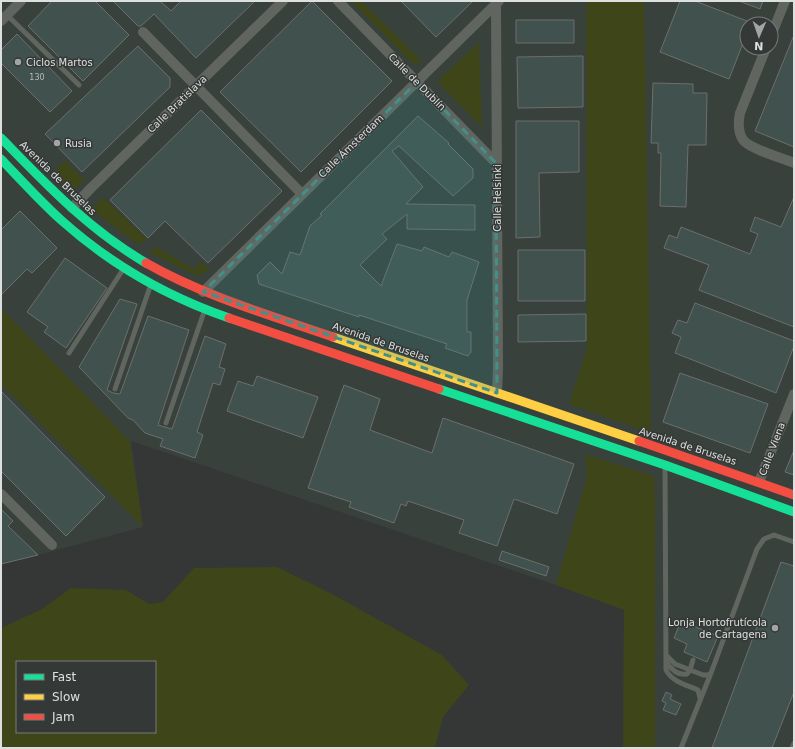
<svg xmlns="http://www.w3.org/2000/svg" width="795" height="749" viewBox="0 0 795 749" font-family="'DejaVu Sans',sans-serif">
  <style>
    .built { fill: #38413c; fill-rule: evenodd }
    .green { fill: #3e4519; fill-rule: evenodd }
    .building { fill: #41514d; stroke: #6d6e6e }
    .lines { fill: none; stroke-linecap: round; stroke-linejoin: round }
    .lane { stroke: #60665f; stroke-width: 5 }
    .street { stroke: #60665f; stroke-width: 10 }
    .fast { stroke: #16e098; stroke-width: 9 }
    .slow { stroke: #ffcf43; stroke-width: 9 }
    .jam { stroke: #f24e42; stroke-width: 9 }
    .marked { fill: #42908a; fill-opacity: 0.2; stroke: #42908a; stroke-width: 3; stroke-dasharray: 8 5; stroke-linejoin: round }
    .poi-dot { fill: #a2a5a3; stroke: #343836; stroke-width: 1.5 }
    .labels { text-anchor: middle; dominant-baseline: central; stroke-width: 3; stroke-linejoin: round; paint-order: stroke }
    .number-label { font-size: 8px; fill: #b6bcba }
    .poi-label { font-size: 10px; fill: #dde0de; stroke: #343836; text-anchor: start }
    .street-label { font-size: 10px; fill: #dde0de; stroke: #343836 }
  </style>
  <rect width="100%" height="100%" fill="#353736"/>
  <!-- built -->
  <path class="built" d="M1 1H794V748H623L624 609 556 585 131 441 143 527 38 555 1 564ZM747 24H771V48H747Z"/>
  <!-- green -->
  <path class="green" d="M351 1H361L422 61 418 63 413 64Z
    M586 1H644L651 433 569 404 587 348Z
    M479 42 482 127 441 86 439 79Z
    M65 161 85 180 75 189H68L52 173Z
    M103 197 147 239 139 245 93 211V207Z
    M156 247 194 269 201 262 210 270 197 276 149 252Z
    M1 308 130 441 143 527 1 384Z
    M585 454 654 476 655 492V748H623L624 610 556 585 587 476Z
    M277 567 334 595 442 655 469 685 443 717 435 748H1V628L42 609 71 588 126 590 149 604 163 602 194 568ZM17 662H155V732H17Z"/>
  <!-- building -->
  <path class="building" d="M52 1H95L129 35 83 81 28 26Z
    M113 1H160L171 11 181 1H255L196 58 154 14 141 26H138Z
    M312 1 392 81 301 172 220 92Z
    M401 1H473L436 37Z
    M680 1H695L747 21V33L729 79 660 52Z
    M739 1H763L760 9Z
    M516 20H574V43H516Z
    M17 34 72 91 50 112 1 63V50Z
    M794 35V147L755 131Z
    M138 46 170 78V87L82 172 45 134Z
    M583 56V107L518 108 517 57Z
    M653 83 693 84V93H707L706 145H688L686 207 660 206 661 153H658V143H651Z
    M201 110 282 191 208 263 165 221 148 238 110 200Z
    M418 116 449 143 448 144 473 169V178L453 196 399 146 392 151 423 187 406 204 475 205V230L407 229V214L382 234 387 239 360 265 381 286 397 244 422 251 424 247 449 257 452 252 479 262 467 300V332H471V352L468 356 445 348 447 344 359 315V317L259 284 257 275 270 262 282 274 290 252 300 255 310 226 322 215 320 214Z
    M516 121H579V172L539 173 540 237 516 238Z
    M794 197V327L699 290 709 265 664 248 669 235 677 238 681 227 750 254 758 234 750 231 755 217 781 227Z
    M20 211 57 248 32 273 27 269 1 295V230Z
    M518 250H585V301H518Z
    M65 258 107 288 66 348 44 332 48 327 27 312Z
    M120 299 137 304 107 390 113 393 120 394 148 316 189 330 158 425 172 429 205 336 226 344 219 367 225 369 220 385 213 383 197 432 203 435 195 458 160 446 163 439 145 433 133 420 128 418 79 367Z
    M695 303 794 341V346L776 393 675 353 681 337 672 333 678 320 687 323Z
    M586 314V341L518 342V315Z
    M680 373 768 404 750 453 663 422Z
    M257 376 318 397 303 438 227 411 238 381 253 386Z
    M344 385 380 399 370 430 432 453 443 418 574 464 557 514 514 499 497 546 459 533 464 520 408 501 406 506 401 504 394 523 349 507 351 502 308 488Z
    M1 391 105 497 66 536 1 471Z
    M794 450V475L785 472Z
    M1 509 13 521 8 526 38 555 1 564Z
    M502 551 549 567 546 576 499 560Z
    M781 562 794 566V692L772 748H712Z
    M681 621 718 636 707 662 684 652 687 644 674 638Z
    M666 692 672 695 670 699 681 704 676 715 663 710 666 703 662 701Z"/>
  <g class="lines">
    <!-- lane -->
    <path class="lane" d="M7 15 79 85
      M69 353 124 268
      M115 389 151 284
      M166 423 205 309
      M665 466 666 670C672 682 687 685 698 690L700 698
      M666 655 675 664 703 675H708L711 673
      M666 662C671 669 678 676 687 674L690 670 693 660
      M681 748 711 673 757 549 764 539 774 535 794 542
      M792 748 794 743"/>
    <!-- street -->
    <path class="street" d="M338 1 496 163
      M496 4 498 368 497 393
      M1 21 21 1
      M143 32 302 194
      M771 36 785 1
      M766 48 740 113C738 122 738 134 744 141 753 150 782 158 794 163
      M72 208 90 189 283 1
      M203 292 499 1
      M759 482 794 394
      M1 494 52 545"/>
    <!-- fast -->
    <path class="fast" d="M1 138C47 185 88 229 146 263
      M1 159C21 180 40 201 61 220 109 263 168 297 229 318
      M439 389 665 465 794 512"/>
    <!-- slow -->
    <path class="slow" d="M333 337 639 441"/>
    <!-- jam -->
    <path class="jam" d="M146 263C204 296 270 315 333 337
      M229 318 439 389
      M639 441 794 495"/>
  </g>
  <!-- marked area -->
  <path class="marked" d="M417 82 496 163 497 393 203 292Z"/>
  <!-- markers -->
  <g class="poi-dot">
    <circle cx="18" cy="62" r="4"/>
    <circle cx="57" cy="143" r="4"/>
    <circle cx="775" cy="628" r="4"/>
  </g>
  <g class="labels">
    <!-- number labels -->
    <g class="number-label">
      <text x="37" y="77">130</text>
    </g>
    <!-- poi labels -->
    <g class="poi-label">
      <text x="26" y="62">Ciclos Martos</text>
      <text x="65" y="143">Rusia</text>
      <text x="767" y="622" text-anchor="end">Lonja Hortofrutícola<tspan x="767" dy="12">de Cartagena</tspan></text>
    </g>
    <!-- street labels -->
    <g class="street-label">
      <text transform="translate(417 82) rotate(45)">Calle de Dublín</text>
      <text transform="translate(177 104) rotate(-44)">Calle Bratislava</text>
      <text transform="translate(351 146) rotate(-44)">Calle Ámsterdam</text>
      <text transform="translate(58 178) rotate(44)">Avenida de Bruselas</text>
      <text transform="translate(497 198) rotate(-90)">Calle Helsinki</text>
      <text transform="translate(381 342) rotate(19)">Avenida de Bruselas</text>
      <text transform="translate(688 446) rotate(18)">Avenida de Bruselas</text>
      <text transform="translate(772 449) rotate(-69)">Calle Viena</text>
    </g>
  </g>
  <!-- border -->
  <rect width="795" height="749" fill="none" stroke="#dde0de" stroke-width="4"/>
  <!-- legend -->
  <rect x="16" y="661" width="140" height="72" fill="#343836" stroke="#787b79"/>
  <rect x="24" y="674" width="20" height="6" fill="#16e098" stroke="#787b79"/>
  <text x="52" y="681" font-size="12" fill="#dde0de">Fast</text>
  <rect x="24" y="694" width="20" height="6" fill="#ffcf43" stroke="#787b79"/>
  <text x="52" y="701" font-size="12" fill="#dde0de">Slow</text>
  <rect x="24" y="714" width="20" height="6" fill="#f24e42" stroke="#787b79"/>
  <text x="52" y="721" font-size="12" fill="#dde0de">Jam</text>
  <!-- north arrow -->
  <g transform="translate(759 36) rotate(182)"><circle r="19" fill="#343836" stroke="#787b79"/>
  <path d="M0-3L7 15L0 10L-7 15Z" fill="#a2a5a3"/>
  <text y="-6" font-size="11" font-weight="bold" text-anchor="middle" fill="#dde0de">N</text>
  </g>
</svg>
